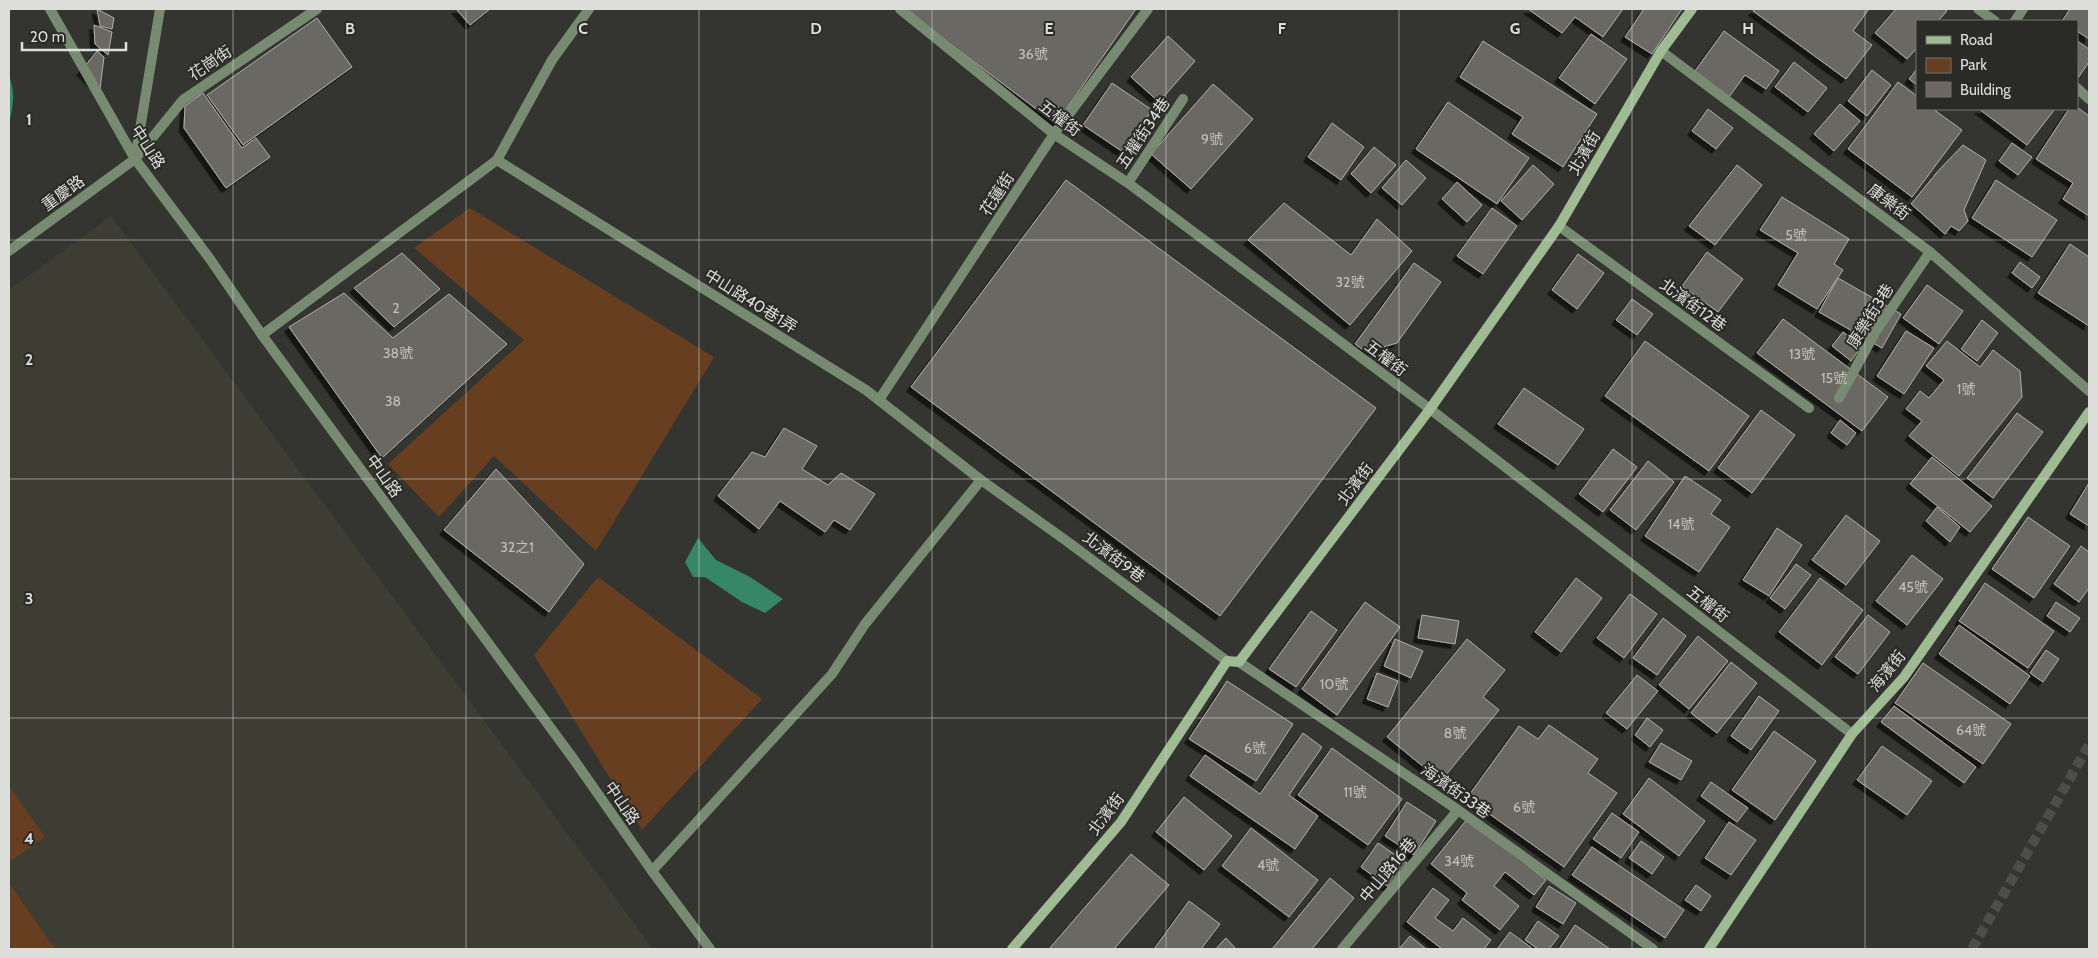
<svg xmlns="http://www.w3.org/2000/svg" width="2098" height="958" viewBox="0 0 2098 958" font-family="Cabin,'Noto Sans TC',sans-serif">
  <style>
    .built { fill: #3d3d33 }
    .green { fill: #673e1f }
    .water { fill: #368667 }
    .building { fill: #6b6864; stroke: #b1aeaa; filter: url(#shadow) }
    .lines { fill: none; stroke-linecap: round; stroke-linejoin: round }
    .tertiary-tunnel { stroke: #4d4e4a; stroke-width: 10; stroke-dasharray: 10 5; stroke-linecap: butt }
    .service { stroke: #788b72; stroke-width: 10 }
    .pedestrian { stroke: #788b72; stroke-width: 10 }
    .minor { stroke: #788b72; stroke-width: 10 }
    .tertiary { stroke: #788b72; stroke-width: 10 }
    .secondary { stroke: #9ebb94; stroke-width: 10 }
    .grid { fill: none; stroke: #ddddda; stroke-width: 1; stroke-opacity: 0.55 }
    .labels { text-anchor: middle; dominant-baseline: central; stroke-width: 4; stroke-linejoin: round; paint-order: stroke }
    .number-label { font-size: 14px; fill: #c0c0bc }
    .street-label { font-size: 16px; fill: #ddddda; stroke: #2a2b27 }
    .grid-label { font-size: 16px; text-anchor: middle; font-weight: bold; fill: #ddddda; stroke: #2a2b27; stroke-width: 4; stroke-linejoin: round; paint-order: stroke }
  </style>
  <defs>
    <filter id="shadow"><feDropShadow dx="-4.5" dy="4.5" stdDeviation="0" flood-color="#0009"/></filter>
  </defs>
  <rect width="100%" height="100%" fill="#343531"/>
  <!-- built -->
  <path class="built" d="M111 216 653 949H9V290Z"/>
  <!-- green -->
  <path class="green" d="M470 208 714 357 596 551 494 456 439 517 388 464 524 340 414 248Z
    M598 577 762 699 642 830 534 655Z
    M9 786 45 837 9 862Z
    M9 883 55 949H9Z"/>
  <!-- water -->
  <path class="water" d="M9 75C15 92 14 105 9 122Z
    M698 538 716 560 750 577 783 599 765 613 742 602 705 577H693L685 562Z"/>
  <!-- building -->
  <path class="building" d="M97 9 114 18 112 29 100 26Z
    M456 9H490L470 25Z
    M904 9H1136L1056 124Z
    M1528 9H1623L1603 37 1575 17 1562 33Z
    M1644 9H1682L1652 54 1625 37Z
    M1755 9H1869L1853 31 1872 45 1846 79 1753 11Z
    M1896 9H1944L1947 11 1938 21H1917V48L1907 59 1875 33Z
    M2070 9H2089V39L2077 31V21H2062Z
    M317 18 352 67 243 145 207 95Z
    M94 25 112 32 108 55 95 44Z
    M1724 31 1779 71 1766 89 1745 75 1729 97 1695 71Z
    M1591 34 1627 59 1595 104 1559 78Z
    M1168 36 1195 61 1159 102 1131 77Z
    M1483 41 1597 114 1563 167 1512 134 1523 117 1460 77Z
    M2077 41 2089 49V62L2078 78Z
    M97 51 104 57 100 89 81 71Z
    M1794 62 1827 88 1808 112 1775 87Z
    M1917 69V85L1909 79Z
    M1872 70 1891 85 1867 116 1848 101Z
    M1898 82 1917 96V109H1933L1962 130 1912 197 1848 149Z
    M1112 83 1152 110 1123 152 1083 125Z
    M1213 84 1253 119 1191 189 1151 154Z
    M203 93 242 148 256 138 270 157 226 188 184 128 185 106Z
    M1448 102 1529 158 1497 204 1416 149Z
    M1840 104 1860 121 1834 151 1814 134Z
    M2077 107 2089 116V216L2063 199 2073 183 2036 159 2069 109Z
    M1708 109 1733 128 1716 149 1692 131Z
    M1979 109H2055L2027 145Z
    M1332 123 1364 147 1341 180 1308 157Z
    M2012 143 2032 157 2018 175 1999 161Z
    M1963 145 1986 160 1964 210 1968 221 1959 231 1951 226 1945 234 1911 204 1938 171Z
    M1374 147 1396 165 1371 193 1351 174Z
    M1406 160 1426 178 1402 205 1382 188Z
    M1533 165 1554 184 1522 220 1501 201Z
    M1737 165 1762 185 1715 245 1689 226Z
    M1066 180 1376 408 1220 616 911 387Z
    M1996 180 2057 220 2032 257 1972 218Z
    M1457 182 1482 205 1467 222 1442 199Z
    M1782 197 1849 239 1834 264 1843 270 1817 309 1778 285 1798 253 1760 230Z
    M1284 203 1351 255 1377 219 1412 251 1350 325 1248 240Z
    M1492 208 1517 226 1483 274 1457 256Z
    M2070 244 2089 257V326L2038 293Z
    M1707 252 1743 279 1718 312 1682 286Z
    M402 253 440 289 394 327 354 288Z
    M1578 254 1604 273 1577 309 1552 290Z
    M2020 262 2040 277 2032 288 2012 273Z
    M1414 263 1441 282 1397 343 1366 352 1355 344Z
    M1838 278 1901 314 1882 348 1819 312Z
    M1927 285 1963 311 1939 344 1903 318Z
    M344 293 393 338 449 294 507 344 382 458 289 327Z
    M1632 299 1653 314 1637 335 1616 320Z
    M1783 319 1888 397 1862 431 1757 353Z
    M1982 320 1998 333 1977 361 1961 349Z
    M1906 331 1934 348 1904 394 1877 376Z
    M1843 332 1862 346 1851 361 1832 346Z
    M1645 341 1749 416 1709 471 1605 396Z
    M1947 341 1980 367 1993 350 2020 371 2022 397 1959 476 1909 436 1922 421 1906 409 1920 391 1929 398 1944 380 1926 366Z
    M1524 388 1584 429 1558 465 1498 424Z
    M1761 410 1795 435 1752 493 1718 468Z
    M2017 413 2043 432 1993 498 1967 478Z
    M1840 420 1856 433 1847 445 1831 433Z
    M784 428 817 446 802 469 828 485 841 473 875 494 850 530 834 520 825 532 780 501 759 529 718 496 752 452 765 457Z
    M1613 449 1637 467 1603 512 1579 494Z
    M1932 457 1992 506 1970 532 1910 484Z
    M1648 461 1674 482 1636 530 1610 510Z
    M496 469 584 564 549 612 444 530Z
    M1685 476 1721 500 1711 514 1730 527 1699 572 1645 536Z
    M2089 483V526L2070 514Z
    M1937 507 1960 527 1950 542 1926 521Z
    M1846 515 1880 541 1846 585 1812 560Z
    M2028 517 2070 546 2034 598 1992 569Z
    M1777 528 1802 545 1769 596 1743 580Z
    M2081 546 2089 552V588L2079 602 2054 584Z
    M1912 555 1943 579 1907 625 1876 601Z
    M1796 564 1811 575 1785 609 1770 598Z
    M1576 578 1602 598 1561 652 1535 632Z
    M1820 578 1863 610 1822 665 1779 632Z
    M1985 583 2054 631 2028 668 1959 621Z
    M1630 594 1657 614 1624 658 1597 638Z
    M1365 602 1400 627 1337 715 1302 689Z
    M2056 602 2080 618 2070 632 2047 616Z
    M1311 611 1337 630 1296 687 1269 669Z
    M1422 615 1459 621 1455 644 1418 638Z
    M1868 615 1890 632 1858 674 1835 657Z
    M1663 618 1686 636 1657 675 1633 658Z
    M1959 625 2030 676 2010 704 1939 654Z
    M1698 636 1728 661 1689 709 1659 685Z
    M1395 639 1423 651 1411 678 1384 666Z
    M1467 639 1505 670 1483 697 1499 710 1441 781 1387 737Z
    M2046 650 2059 659 2043 682 2030 673Z
    M1731 662 1757 683 1717 733 1691 713Z
    M1923 663 2011 724 1983 764 1895 703Z
    M1377 673 1398 681 1388 707 1367 699Z
    M1637 675 1658 691 1627 729 1606 713Z
    M1227 681 1293 724 1256 781 1189 739Z
    M1759 696 1779 711 1751 750 1731 736Z
    M1894 706 1976 767 1964 783 1881 722Z
    M1647 718 1663 730 1650 747 1635 735Z
    M1549 725 1598 759 1588 773 1617 793 1564 867 1467 798 1519 726 1538 739Z
    M1774 731 1816 761 1775 820 1732 790Z
    M1303 733 1322 747 1289 795 1318 816 1295 849 1190 776 1205 755 1260 794Z
    M1661 743 1692 761 1681 780 1649 762Z
    M1882 746 1932 781 1907 815 1857 780Z
    M1332 748 1402 799 1368 845 1298 795Z
    M1649 778 1705 821 1679 856 1623 814Z
    M1711 782 1748 808 1737 822 1701 796Z
    M1184 797 1232 836 1204 870 1156 832Z
    M1407 802 1436 821 1414 855 1385 836Z
    M1612 813 1639 832 1621 858 1593 839Z
    M1468 818 1546 880 1534 895 1505 872 1494 886 1519 906 1500 930 1462 900 1467 893 1431 864Z
    M1729 822 1756 840 1731 875 1705 858Z
    M1251 828 1318 880 1289 917 1222 866Z
    M1641 841 1664 857 1652 874 1629 858Z
    M1378 843 1407 863 1390 888 1361 867Z
    M1592 847 1684 910 1665 938 1572 875Z
    M1131 854 1169 885 1114 949H1049Z
    M1330 878 1354 898 1312 949H1272Z
    M1696 885 1711 896 1701 911 1685 900Z
    M1549 886 1576 903 1563 924 1536 907Z
    M1433 888 1449 900 1435 918 1453 931 1463 918 1491 940 1484 949H1442L1407 922Z
    M1189 901 1220 924 1201 949H1154Z
    M1538 921 1559 936 1549 949H1538L1525 940Z
    M1575 925 1594 938 1610 949H1559Z
    M1510 932 1533 949H1497Z
    M1410 936 1426 949H1399Z
    M1226 938 1236 949H1216L1221 943Z"/>
  <g class="lines">
    <!-- tertiary-tunnel -->
    <path class="tertiary-tunnel" d="M1972 949 2089 745"/>
    <!-- service -->
    <path class="service" d="M497 160 866 390 981 480 1068 542 1227 661"/>
    <!-- pedestrian -->
    <path class="pedestrian" d="M2015 21 2023 9
      M1839 398 1876 331 1930 252"/>
    <!-- minor -->
    <path class="minor" d="M900 9 1054 134 1128 183 1430 409 1852 734
      M1978 9 1995 21
      M1661 51 1930 252 2089 391
      M2077 88 2089 99
      M135 159 183 100 317 9
      M1128 183 1183 99
      M1559 226 1809 408
      M262 335 497 160 552 60 589 9
      M879 400 1054 134 1148 9
      M1239 662 1458 810 1653 949
      M652 871 832 674 865 624 981 480
      M1342 949 1458 810"/>
    <!-- tertiary -->
    <path class="tertiary" d="M50 9 135 159 210 259 262 335 572 757 652 871 710 949
      M135 159 160 9
      M9 251 135 159"/>
    <!-- secondary -->
    <path class="secondary" d="M1012 949 1121 822 1227 661 1239 662 1430 409 1559 226 1661 51 1692 9
      M1709 949 1852 734 1904 677 2089 412"/>
  </g>
  <!-- grid -->
  <path class="grid" d="M233 9V949M466 9V949M699 9V949M932 9V949M1166 9V949M1399 9V949M1632 9V949M1865 9V949M9 240H2089M9 479H2089M9 718H2089"/>
  <g class="labels">
    <!-- number labels -->
    <g class="number-label">
      <text x="1033" y="54">36號</text>
      <text x="1212" y="139">9號</text>
      <text x="1796" y="235">5號</text>
      <text x="1350" y="282">32號</text>
      <text x="396" y="308">2</text>
      <text x="398" y="353">38號</text>
      <text x="1802" y="354">13號</text>
      <text x="1834" y="378">15號</text>
      <text x="1966" y="389">1號</text>
      <text x="393" y="401">38</text>
      <text x="1681" y="524">14號</text>
      <text x="517" y="547">32之1</text>
      <text x="1913" y="587">45號</text>
      <text x="1334" y="684">10號</text>
      <text x="1971" y="730">64號</text>
      <text x="1455" y="733">8號</text>
      <text x="1255" y="748">6號</text>
      <text x="1355" y="792">11號</text>
      <text x="1524" y="807">6號</text>
      <text x="1459" y="861">34號</text>
      <text x="1268" y="865">4號</text>
    </g>
    <!-- street labels -->
    <g class="street-label">
      <text transform="translate(210 63) rotate(-34)">花崗街</text>
      <text transform="translate(1060 118) rotate(37)">五權街</text>
      <text transform="translate(1143 133) rotate(-56)">五權街34巷</text>
      <text transform="translate(148 147) rotate(57)">中山路</text>
      <text transform="translate(1584 153) rotate(-60)">北濱街</text>
      <text transform="translate(63 193) rotate(-36)">重慶路</text>
      <text transform="translate(997 194) rotate(-57)">花蓮街</text>
      <text transform="translate(1889 202) rotate(37)">康樂街</text>
      <text transform="translate(751 301) rotate(32)">中山路40巷1弄</text>
      <text transform="translate(1693 305) rotate(36)">北濱街12巷</text>
      <text transform="translate(1870 316) rotate(-58)">康樂街3巷</text>
      <text transform="translate(1386 358) rotate(37)">五權街</text>
      <text transform="translate(384 476) rotate(54)">中山路</text>
      <text transform="translate(1355 484) rotate(-53)">北濱街</text>
      <text transform="translate(1114 557) rotate(37)">北濱街9巷</text>
      <text transform="translate(1708 604) rotate(38)">五權街</text>
      <text transform="translate(1887 671) rotate(-51)">海濱街</text>
      <text transform="translate(1456 791) rotate(35)">海濱街33巷</text>
      <text transform="translate(622 803) rotate(55)">中山路</text>
      <text transform="translate(1106 814) rotate(-53)">北濱街</text>
      <text transform="translate(1388 870) rotate(-50)">中山路16巷</text>
    </g>
  </g>
  <g class="grid-label">
    <text x="350" y="34">B</text>
    <text x="583" y="34">C</text>
    <text x="816" y="34">D</text>
    <text x="1049" y="34">E</text>
    <text x="1282" y="34">F</text>
    <text x="1515" y="34">G</text>
    <text x="1748" y="34">H</text>
    <text x="29" y="125">1</text>
    <text x="29" y="365">2</text>
    <text x="29" y="604">3</text>
    <text x="29" y="844">4</text>
  </g>
  <!-- border -->
  <rect width="2098" height="958" fill="none" stroke="#ddddda" stroke-width="20"/>
  <!-- legend -->
  <rect x="1916" y="20" width="162" height="90" fill="#2a2b27" stroke="#72726f"/>
  <rect x="1926" y="36" width="25" height="8" fill="#9ebb94" stroke="#72726f"/>
  <text x="1960" y="45" font-size="15" fill="#ddddda">Road</text>
  <rect x="1926" y="58" width="25" height="15" fill="#673e1f" stroke="#72726f"/>
  <text x="1960" y="70" font-size="15" fill="#ddddda">Park</text>
  <rect x="1926" y="82" width="25" height="15" fill="#6b6864" stroke="#72726f"/>
  <text x="1960" y="95" font-size="15" fill="#ddddda">Building</text>
  <!-- scale -->
  <path d="M22 42v8h104v-8" fill="none" stroke="#ddddda" stroke-width="2.5"/>
  <text x="30" y="42" font-size="15" fill="#ddddda" stroke="#2a2b27" stroke-width="4" paint-order="stroke">20 m</text>
</svg>
